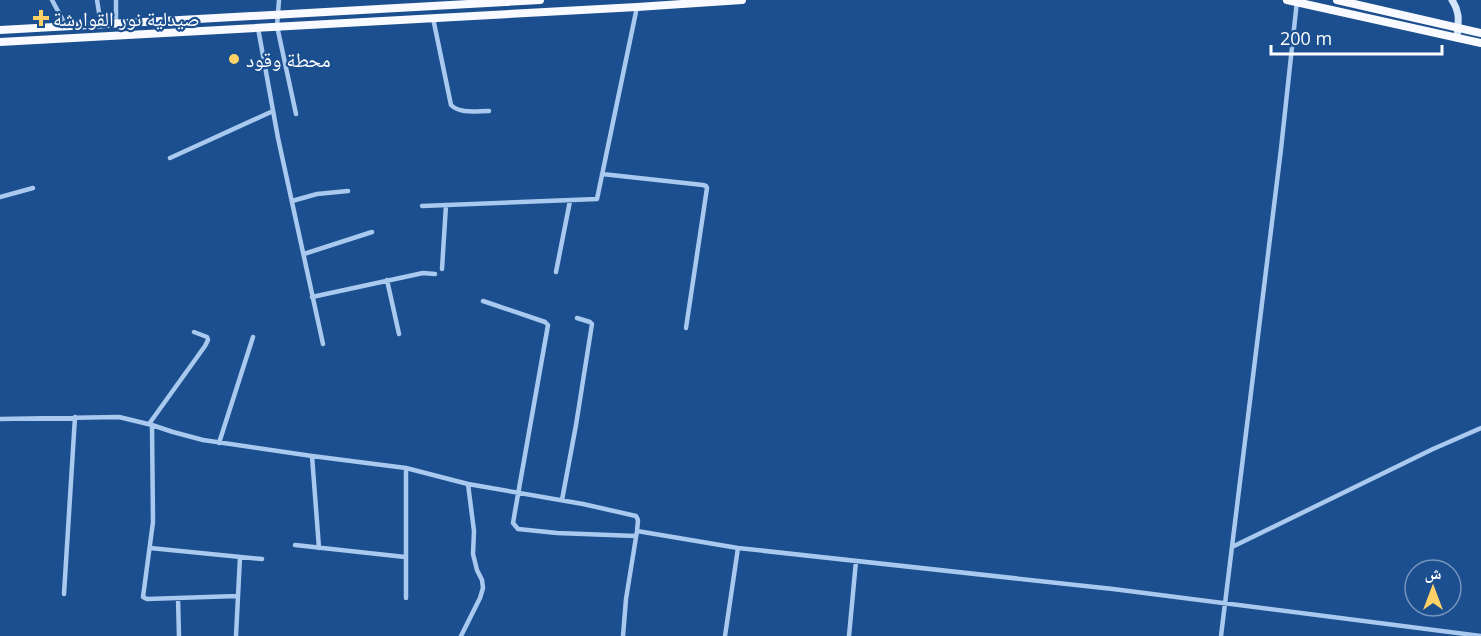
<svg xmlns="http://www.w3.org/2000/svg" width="1481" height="636" viewBox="0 0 1481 636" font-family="'Open Sans','Noto Naskh Arabic',sans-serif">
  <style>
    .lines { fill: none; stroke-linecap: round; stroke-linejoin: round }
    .minor { stroke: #a9c9ee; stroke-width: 4.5 }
    .secondary { stroke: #d6e6fa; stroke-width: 7 }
    .trunk { stroke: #f8faff; stroke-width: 8 }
    .poi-dot { fill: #ffd166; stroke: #1b4f8f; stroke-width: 2 }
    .labels { text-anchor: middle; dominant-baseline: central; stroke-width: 4.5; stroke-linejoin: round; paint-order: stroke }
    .poi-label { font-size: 20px; fill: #fff; stroke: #1b4f8f; text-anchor: start }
  </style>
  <rect width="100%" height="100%" fill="#1b4f8f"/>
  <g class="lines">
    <!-- minor -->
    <path class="minor" d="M52 0 66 26
      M97 0 101 25
      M279 0 277 26 296 114
      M433 18 451 105C460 114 476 111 489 111
      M116 24V0
      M258 28 278 138 323 344
      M170 158 273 111
      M602 174 703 185 706 186 707 188 686 328
      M0 197 33 188
      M292 201 317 194 348 191
      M422 206 597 199 637 7
      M304 254 372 232
      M442 269 446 205
      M556 272 570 201
      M387 280 399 334
      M312 297 423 273 435 274
      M483 301 545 322 548 325 517 500 513 523 518 529 557 533 636 536
      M0 419 119 417 152 425 173 432 203 440 312 456 406 468 468 484 583 504 636 516 638 520 637 531 626 599 623 636
      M149 424 205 346 208 340 207 337 194 332
      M152 425 153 522 143 597 147 599 237 596
      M219 443 253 337
      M312 456 319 548
      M562 500 576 425 592 324 590 322 577 318
      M637 531 738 548 1113 589 1481 636
      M295 545 405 557
      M1232 547 1433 449 1481 428
      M150 548 262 559
      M64 594 75 417
      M178 598 179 636
      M406 598V468
      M236 636 240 557
      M461 636 480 598 483 588 482 580 477 570 473 554 474 531 468 484
      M725 636 738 548
      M849 636 856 561
      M1221 636 1281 149 1297 1"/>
    <!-- secondary -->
    <path class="secondary" d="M1452 0C1461 14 1458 22 1457 38"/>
    <!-- trunk -->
    <path class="trunk" d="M1287 0 1481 43
      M1337 0 1481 33
      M0 30 540 0
      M0 42 637 7 742 0"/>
  </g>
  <!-- markers -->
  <g class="poi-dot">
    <path d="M38 9h6v6h6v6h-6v6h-6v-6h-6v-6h6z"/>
    <circle cx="234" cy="59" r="6"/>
  </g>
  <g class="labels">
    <!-- poi labels -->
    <g class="poi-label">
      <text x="53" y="18">صيدلية نور القوارشة</text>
      <text x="246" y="59">محطة وقود</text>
    </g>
  </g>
  <!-- north arrow -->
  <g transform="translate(1433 588)"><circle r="28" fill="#1b4f8f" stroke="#7695bc" stroke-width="1.5"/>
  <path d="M0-4.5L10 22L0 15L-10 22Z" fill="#ffd166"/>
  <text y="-9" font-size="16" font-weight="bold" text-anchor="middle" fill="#ffffff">ش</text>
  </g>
  <!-- scale -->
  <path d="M1271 45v9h171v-9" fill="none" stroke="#ffffff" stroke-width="3"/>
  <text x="1280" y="45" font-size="18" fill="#ffffff" stroke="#1b4f8f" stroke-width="4.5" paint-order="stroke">200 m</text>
</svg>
